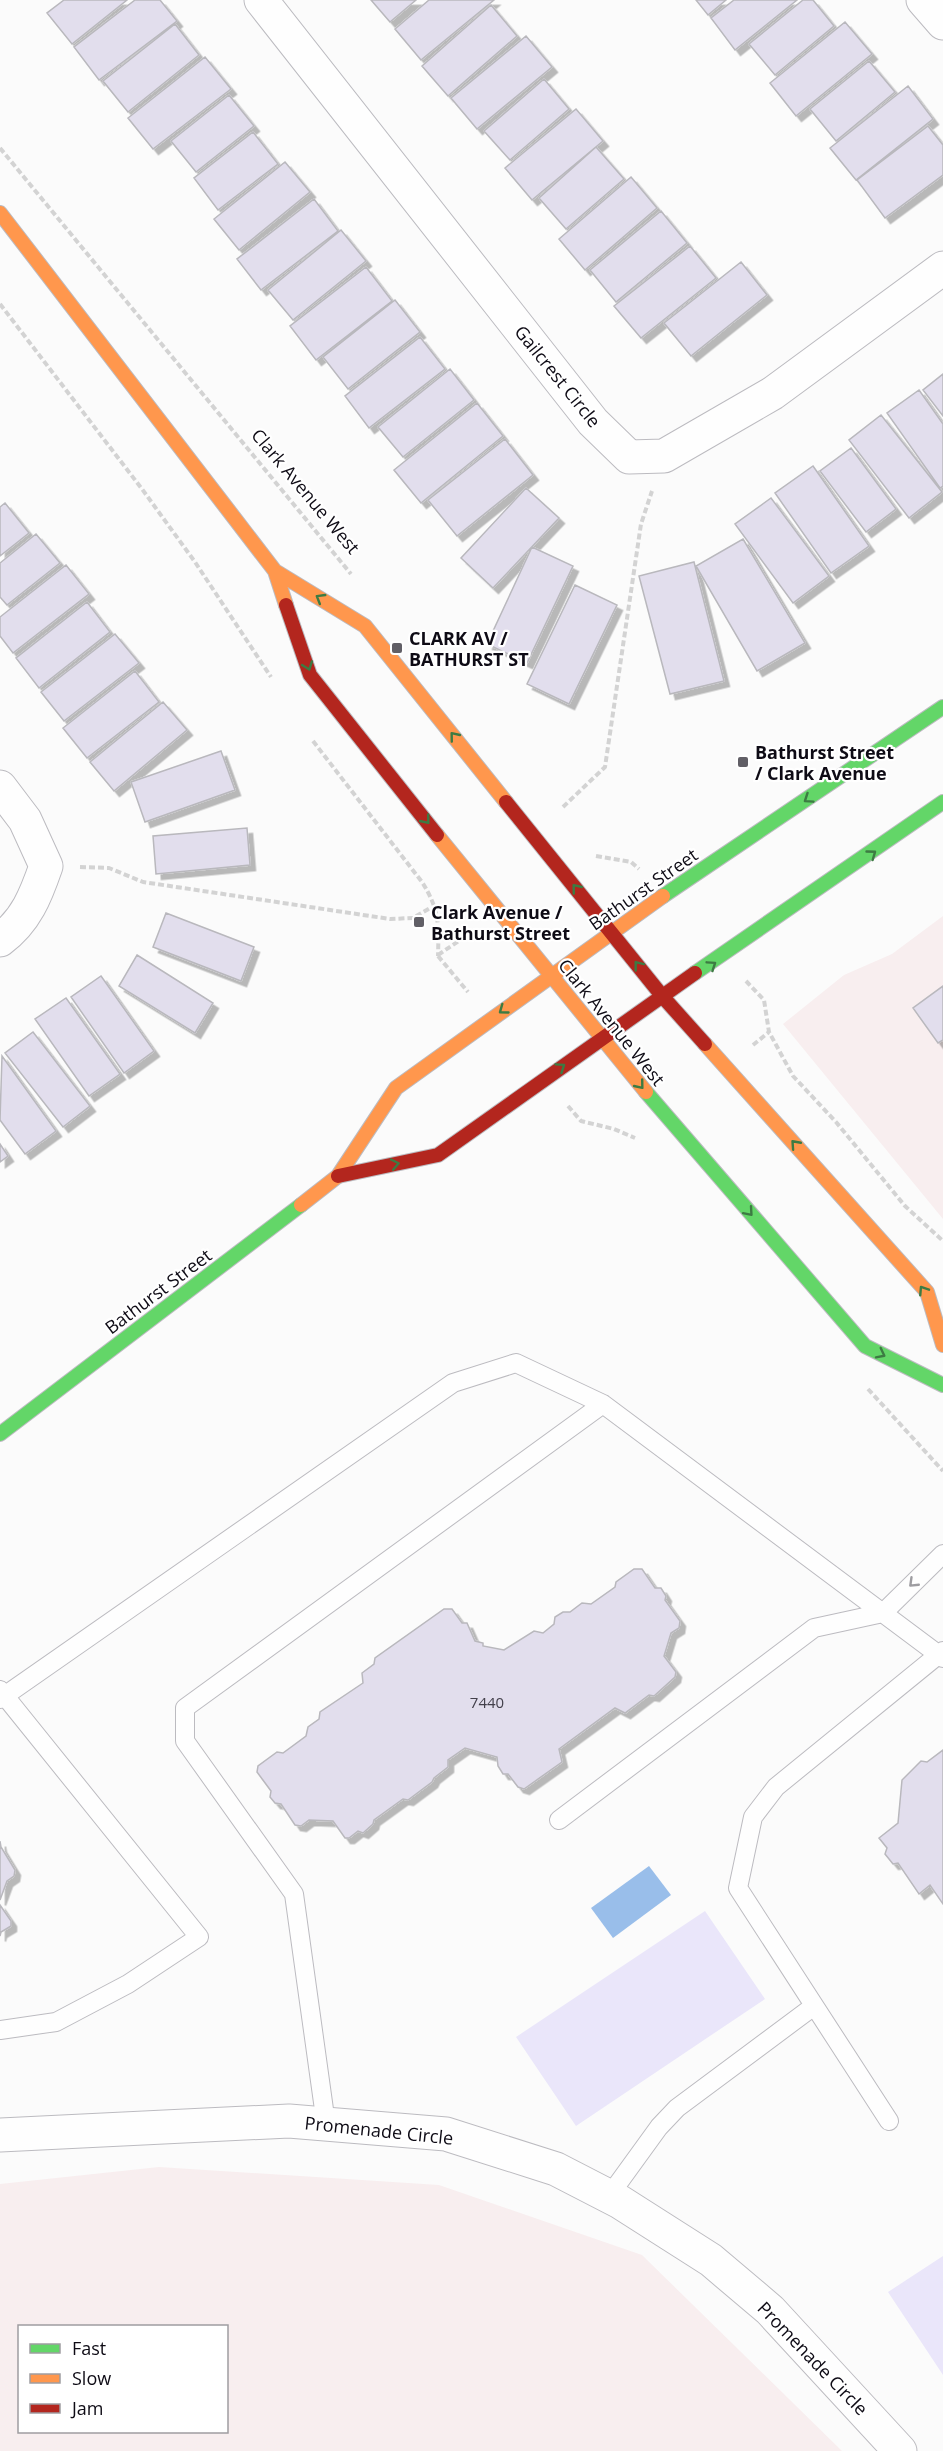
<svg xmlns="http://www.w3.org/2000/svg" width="943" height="2451" viewBox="0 0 943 2451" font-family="'Open Sans',sans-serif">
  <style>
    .commercial { fill: #f8eeef; fill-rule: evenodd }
    .green { fill: #eae6fa }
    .water { fill: #99beea }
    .building { fill: #e2deed; stroke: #b9b8bd; stroke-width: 1.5; filter: url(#shadow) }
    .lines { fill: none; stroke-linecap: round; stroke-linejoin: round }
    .lane-casing { stroke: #bcbbc0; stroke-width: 20 }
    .street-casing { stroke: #bcbbc0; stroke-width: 35 }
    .fast-casing { stroke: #bcbbc0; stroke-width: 16 }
    .slow-casing { stroke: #bcbbc0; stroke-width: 16 }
    .jam-casing { stroke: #bcbbc0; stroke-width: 16 }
    .path { stroke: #d3d3d3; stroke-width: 4; stroke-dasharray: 6 3; stroke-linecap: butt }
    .lane { stroke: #fefefe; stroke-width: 18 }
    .street { stroke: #fefefe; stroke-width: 33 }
    .fast { stroke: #63d668; stroke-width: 14 }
    .slow { stroke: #ff974d; stroke-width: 14 }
    .jam { stroke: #b3261e; stroke-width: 14 }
    .oneway { stroke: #3d7b43 }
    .oneway2 { stroke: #9e9da1 }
    .poi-dot { fill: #615f66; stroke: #fff; stroke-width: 2 }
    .labels { text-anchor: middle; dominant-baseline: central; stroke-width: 4.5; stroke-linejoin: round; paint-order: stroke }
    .number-label { font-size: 15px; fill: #43404b }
    .street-label { font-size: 18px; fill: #0e0b15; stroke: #fff }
    .poi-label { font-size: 18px; font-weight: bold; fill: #0e0b15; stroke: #fff; text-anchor: start }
  </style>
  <defs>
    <filter id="shadow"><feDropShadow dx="5.5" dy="5.5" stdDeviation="0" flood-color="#0004"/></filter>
  </defs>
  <rect width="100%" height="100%" fill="#fbfbfb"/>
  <!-- commercial -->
  <path class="commercial" d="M943 916V1219L783 1024 844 975 892 954Z
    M159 2167 439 2185 642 2255 842 2451H0V2184ZM226 2326V2432H20V2326Z"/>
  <!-- green -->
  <path class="green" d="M705 1911 765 1999 576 2126 516 2037Z
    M943 2256V2375L888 2292Z"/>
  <!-- water -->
  <path class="water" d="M649 1866 671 1895 613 1938 591 1908Z"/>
  <!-- building -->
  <path class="building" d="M64 0H127L72 44 47 13Z
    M135 0H160L177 21 99 80 74 47Z
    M371 0H416L390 22Z
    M429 0H494L421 60 395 29Z
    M696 0H726L708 15Z
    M734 0H797L735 50 711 18Z
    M803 0H813L834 26 775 75 749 44Z
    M491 5 517 36 448 96 422 66Z
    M845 22 872 54 796 116 770 83Z
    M175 24 199 55 128 112 103 81Z
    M526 36 552 67 477 129 451 98Z
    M205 57 231 89 153 149 128 118Z
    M869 61 895 92 836 141 810 109Z
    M544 79 569 109 510 160 484 131Z
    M908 86 933 119 856 180 830 148Z
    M229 95 254 126 196 172 171 141Z
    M576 109 603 141 532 200 505 168Z
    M928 126 943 145V175L885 218 857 180Z
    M253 132 278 164 218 210 194 178Z
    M596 147 624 179 566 229 539 198Z
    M285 162 310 192 239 250 214 219Z
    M631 177 657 208 585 270 559 239Z
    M314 199 338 231 261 290 237 259Z
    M661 211 687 243 616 302 590 270Z
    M341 230 366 261 293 320 268 290Z
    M690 246 716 278 641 338 614 306Z
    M741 262 767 295 691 356 664 323Z
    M366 267 392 301 316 360 290 326Z
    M395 300 420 332 348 389 323 357Z
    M420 337 445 369 369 428 345 396Z
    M450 369 474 400 403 457 378 427Z
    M943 374V416L923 390Z
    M919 390 943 424V486L940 488 887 413Z
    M477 403 503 436 421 503 394 470Z
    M881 415 942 492 909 518 849 440Z
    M505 439 533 475 457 536 428 500Z
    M851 448 896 509 866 532 820 471Z
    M813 466 869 546 831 573 775 493Z
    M526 488 559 518 493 588 461 558Z
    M771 498 829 576 793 603 735 524Z
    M5 503 29 533 0 556V507Z
    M36 534 60 563 7 605 0 597V563Z
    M743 539 805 643 757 671 696 566Z
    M532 547 573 566 527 663 487 644Z
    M694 562 724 681 670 694 639 576Z
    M66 565 89 594 13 653 0 636V617Z
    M575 585 617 605 569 704 527 684Z
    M87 602 110 632 39 688 16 658Z
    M115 634 139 663 64 721 41 692Z
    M135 671 159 702 87 758 63 728Z
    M163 702 187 730 114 791 90 762Z
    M221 751 235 790 145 822 131 782Z
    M247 828 250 865 156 874 153 836Z
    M166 913 254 947 241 981 153 947Z
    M137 955 213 1003 195 1033 119 986Z
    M101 976 154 1051 124 1073 71 997Z
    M943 986V1040L938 1043 913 1008Z
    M66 998 120 1074 89 1096 35 1019Z
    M33 1032 90 1106 63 1127 5 1053Z
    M2 1056 56 1131 25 1154 0 1120Z
    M0 1144 8 1156 0 1162Z
    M634 1569H642L655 1588H661L666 1596 665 1600 680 1621 679 1628 671 1633 664 1656 676 1672 675 1677 654 1696 649 1695 625 1713 615 1708 559 1749 562 1762 524 1789 518 1787 508 1774H503L498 1766 497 1757 465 1748 448 1760V1767L434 1778 432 1782 408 1800 403 1799 374 1820 373 1824 363 1833 358 1831 349 1838H345L333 1821 309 1820 301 1826 295 1825 281 1804 275 1803 270 1797 271 1791 257 1772 258 1766 277 1752 283 1753 306 1736 308 1727 319 1719 320 1712 363 1683 362 1673 374 1664 375 1658 444 1609H452L462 1623H467L475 1641 483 1643V1646L504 1650 534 1631 543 1633 554 1624 555 1617 563 1612H570L582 1603 591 1604 615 1587 616 1582Z
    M943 1750V1904L930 1885 919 1894 898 1863 893 1864 885 1854 887 1848 879 1838 898 1823 902 1780 921 1761 927 1762Z
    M0 1841 1 1847 15 1870 14 1876 7 1881 0 1900Z
    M0 1905 11 1921V1926L1 1932 0 1936Z"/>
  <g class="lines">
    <!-- lane casing -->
    <g class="lane-casing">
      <path id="lane" d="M0 1690 199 1937 128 1984 56 2022 0 2030
        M0 1699 453 1383 516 1363 603 1404 943 1658
        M559 1820 814 1628 883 1613 943 1554
        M889 2121 738 1888 753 1817 776 1787 943 1651
        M326 2124 294 1894 185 1741V1708L603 1404
        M609 2196 659 2127 677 2108 814 2006"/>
    </g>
    <!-- street casing -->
    <g class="street-casing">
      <path id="street" d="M261 0 593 422 629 457 664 456 773 393 943 268
        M923 0 943 23
        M0 787 25 820 46 866C36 895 26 921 0 940
        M0 2135 289 2121 446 2134 556 2169 620 2202 711 2260 770 2310 900 2451"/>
    </g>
    <!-- fast casing -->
    <g class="fast-casing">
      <path id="fast" d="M663 896 943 707
        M695 973 943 802
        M646 1092 865 1346 943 1385
        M0 1434 301 1205"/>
    </g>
    <!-- slow casing -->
    <g class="slow-casing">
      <path id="slow" d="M0 213 275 571 286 605
        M275 571 365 626 506 802
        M437 835 646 1092
        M705 1044 927 1292 943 1345
        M301 1205 338 1176 396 1088 663 896"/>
    </g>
    <!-- jam casing -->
    <g class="jam-casing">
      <path id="jam" d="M286 605 310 675 437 835
        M506 802 663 997 705 1044
        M338 1176 438 1155 695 973"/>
    </g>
    <!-- path -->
    <path class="path" d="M0 148 351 574
      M0 304 142 489 195 562 271 677
      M313 741 422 882C439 909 439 923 438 956
      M563 807 605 767 641 524 652 491
      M596 856 631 862 639 869
      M80 867 109 868 143 882 390 919 413 918 430 908
      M438 955 472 932
      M438 956 468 992
      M746 981 764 1000 769 1032 793 1076 836 1122 905 1206 943 1241
      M753 1045 769 1032
      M568 1106 581 1121 614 1129 635 1138
      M868 1389 943 1471"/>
    <!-- lane -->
    <use href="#lane" class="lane"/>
    <!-- street -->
    <use href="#street" class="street"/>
    <!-- fast -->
    <use href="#fast" class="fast"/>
    <!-- slow -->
    <use href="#slow" class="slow"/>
    <!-- jam -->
    <use href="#jam" class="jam"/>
  </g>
  <!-- one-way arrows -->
  <defs><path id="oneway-chevron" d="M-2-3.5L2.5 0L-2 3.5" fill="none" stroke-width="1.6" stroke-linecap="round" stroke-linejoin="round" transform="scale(1.5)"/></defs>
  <g class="oneway">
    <use href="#oneway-chevron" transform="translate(320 598) rotate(-149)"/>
    <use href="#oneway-chevron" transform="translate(308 666) rotate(70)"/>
    <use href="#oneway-chevron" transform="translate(454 736) rotate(-129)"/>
    <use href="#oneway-chevron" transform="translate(808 799) rotate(146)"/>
    <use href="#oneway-chevron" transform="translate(426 820) rotate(51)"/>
    <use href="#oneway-chevron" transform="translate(872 854) rotate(-36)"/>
    <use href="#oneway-chevron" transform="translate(576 888) rotate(-129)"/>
    <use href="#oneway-chevron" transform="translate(638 965) rotate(-128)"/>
    <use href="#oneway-chevron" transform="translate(712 965) rotate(-34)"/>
    <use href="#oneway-chevron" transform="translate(503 1010) rotate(144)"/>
    <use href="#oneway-chevron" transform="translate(561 1067) rotate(-34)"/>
    <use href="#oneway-chevron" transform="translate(640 1085) rotate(51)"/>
    <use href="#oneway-chevron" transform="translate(795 1144) rotate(-132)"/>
    <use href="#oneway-chevron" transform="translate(395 1164) rotate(-12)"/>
    <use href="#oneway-chevron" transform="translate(749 1212) rotate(49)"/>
    <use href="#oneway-chevron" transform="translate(923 1290) rotate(-123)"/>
    <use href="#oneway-chevron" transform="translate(881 1354) rotate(27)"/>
  </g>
  <use class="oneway2" href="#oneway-chevron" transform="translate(913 1583) rotate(136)"/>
  <!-- markers -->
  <g class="poi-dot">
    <rect x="391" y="642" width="12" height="12" rx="3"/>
    <rect x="737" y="756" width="12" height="12" rx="3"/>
    <rect x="413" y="916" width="12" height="12" rx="3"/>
  </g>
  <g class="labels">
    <!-- number labels -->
    <g class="number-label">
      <text x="487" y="1702">7440</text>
    </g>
    <!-- street labels -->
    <g class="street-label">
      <text transform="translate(558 376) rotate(51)">Gailcrest Circle</text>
      <text transform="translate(306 491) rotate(50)">Clark Avenue West</text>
      <text transform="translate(643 889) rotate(-35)">Bathurst Street</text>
      <text transform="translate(612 1022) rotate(51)">Clark Avenue West</text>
      <text transform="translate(158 1291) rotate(-37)">Bathurst Street</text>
      <text transform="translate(379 2130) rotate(6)">Promenade Circle</text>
      <text transform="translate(813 2358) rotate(46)">Promenade Circle</text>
    </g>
    <!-- poi labels -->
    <g class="poi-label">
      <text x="409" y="638">CLARK AV /<tspan x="409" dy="21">BATHURST ST</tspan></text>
      <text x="755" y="752">Bathurst Street<tspan x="755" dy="21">/ Clark Avenue</tspan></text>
      <text x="431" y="912">Clark Avenue /<tspan x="431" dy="21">Bathurst Street</tspan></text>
    </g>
  </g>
  <!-- legend -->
  <rect x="18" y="2325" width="210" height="108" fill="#ffffff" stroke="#9f9da1" stroke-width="1.5"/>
  <rect x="30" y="2344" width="30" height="9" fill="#63d668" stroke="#9f9da1" stroke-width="1.5"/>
  <text x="72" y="2355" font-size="18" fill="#0e0b15">Fast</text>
  <rect x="30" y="2374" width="30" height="9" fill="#ff974d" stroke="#9f9da1" stroke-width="1.5"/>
  <text x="72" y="2385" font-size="18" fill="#0e0b15">Slow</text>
  <rect x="30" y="2404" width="30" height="9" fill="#b3261e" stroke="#9f9da1" stroke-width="1.5"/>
  <text x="72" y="2415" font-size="18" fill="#0e0b15">Jam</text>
</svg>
